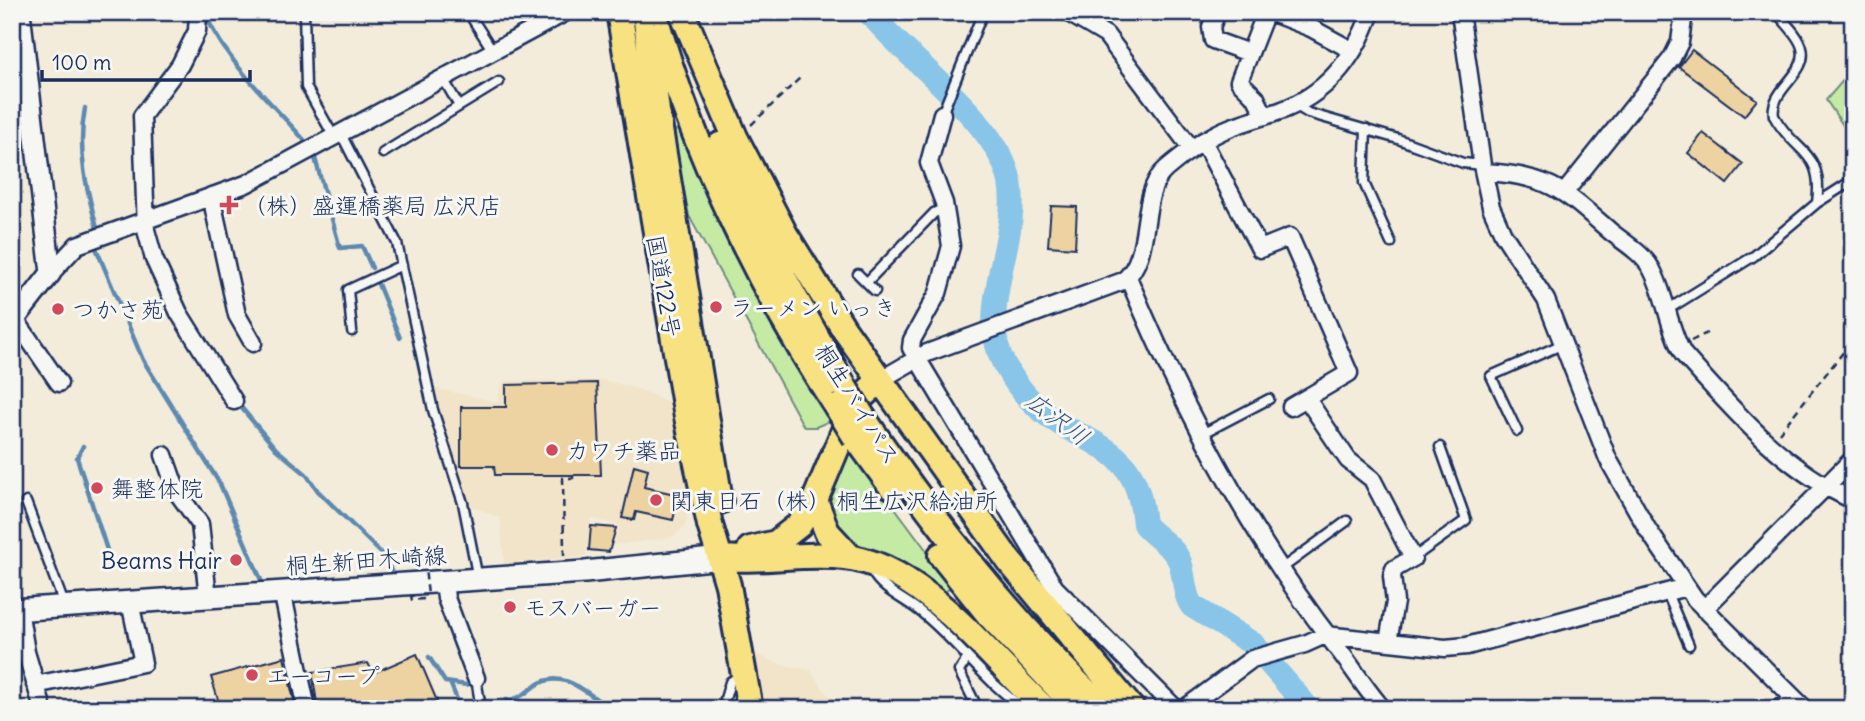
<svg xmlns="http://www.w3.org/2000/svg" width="1865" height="721" viewBox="0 0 1865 721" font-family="Delius,'Klee One',sans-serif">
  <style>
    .built { fill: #f1e4c9 }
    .green { fill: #c5eaa4; stroke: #708c81; stroke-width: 2 }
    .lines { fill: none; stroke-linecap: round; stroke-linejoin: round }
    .stream { stroke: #5d89b1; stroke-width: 4.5 }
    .river { stroke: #89c5e9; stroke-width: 24 }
    .building { fill: #edd3a2; stroke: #1b2f5e; stroke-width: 2 }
    .service-casing { stroke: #1b2f5e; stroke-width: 13 }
    .minor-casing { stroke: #1b2f5e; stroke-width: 21 }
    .tertiary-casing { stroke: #1b2f5e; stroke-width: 24 }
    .secondary-casing { stroke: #1b2f5e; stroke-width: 26 }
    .trunk-casing { stroke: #1b2f5e; stroke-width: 30 }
    .path { stroke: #1b2f5e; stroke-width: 2.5; stroke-dasharray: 7 5; stroke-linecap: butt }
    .service { stroke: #f6f6f2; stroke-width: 8 }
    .minor { stroke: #f6f6f2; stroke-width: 16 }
    .tertiary { stroke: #f6f6f2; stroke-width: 19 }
    .secondary { stroke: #f6f6f2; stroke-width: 21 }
    .trunk { stroke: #f8e181; stroke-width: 24 }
    .trunk-bridge-casing { stroke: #1b2f5e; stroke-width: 30; stroke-linecap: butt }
    .path-bridge { stroke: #1b2f5e; stroke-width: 2.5; stroke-dasharray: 7 5; stroke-linecap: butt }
    .trunk-bridge { stroke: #f8e181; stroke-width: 24 }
    .poi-dot { fill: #d1495b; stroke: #f6f6f2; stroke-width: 2.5 }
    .labels { text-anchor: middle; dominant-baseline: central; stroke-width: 6; stroke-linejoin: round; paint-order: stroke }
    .poi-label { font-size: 23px; fill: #1b2f5e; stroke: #f6f6f2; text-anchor: start }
    .street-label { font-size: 23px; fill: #1b2f5e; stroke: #f6f6f2 }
    .water-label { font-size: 24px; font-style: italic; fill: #365481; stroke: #f6f6f2 }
  </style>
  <rect width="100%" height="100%" fill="#f3ecda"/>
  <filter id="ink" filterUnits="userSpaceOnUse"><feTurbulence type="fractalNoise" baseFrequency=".0143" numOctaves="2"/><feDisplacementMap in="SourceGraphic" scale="14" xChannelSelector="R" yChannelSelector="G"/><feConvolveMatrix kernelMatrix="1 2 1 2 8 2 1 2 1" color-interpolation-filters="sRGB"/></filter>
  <g filter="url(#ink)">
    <!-- built -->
    <path class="built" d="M603 380 641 390 673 404 690 508 684 527 671 538 613 545 620 526 591 518 586 556 504 564 500 518 469 505 438 412 434 388 497 402 503 381Z
      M750 652 782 665 810 670 827 694 847 707 761 709Z"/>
    <!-- green -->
    <path class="green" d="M1853 69V140L1826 100Z
      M683 121 832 420 816 427H804L689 216 673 134Z
      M849 446 953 586 939 596 846 546 826 504Z"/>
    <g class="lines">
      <!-- stream -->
      <path class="stream" d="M208 20C230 66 272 103 305 141
        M85 108C77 150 86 187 97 228
        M315 158 340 248 362 246 372 268
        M96 248 143 360 220 484 261 580
        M378 284 400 338
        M240 406 276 449 306 474 318 491 386 558 391 571
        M83 446 77 458 108 553
        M429 657 445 682 467 685
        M451 685 461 709
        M506 700C521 699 523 694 535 686 562 667 587 693 610 709"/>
      <!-- river -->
      <path class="river" d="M869 12C908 61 998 121 1010 182 1021 237 975 309 1004 364 1018 389 1038 411 1062 425 1081 436 1104 445 1120 461 1137 477 1142 502 1144 524 1155 538 1173 545 1180 562 1185 576 1183 594 1192 606L1253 644 1309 709"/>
    </g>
    <!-- building -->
    <path class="building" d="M1692 50 1757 100 1744 116 1679 67Z
      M1703 133 1743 164 1727 184 1688 153Z
      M1051 206 1077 207 1075 248 1048 246Z
      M597 383 601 475H495L494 466H461V407H506V385Z
      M634 465 648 469 644 487 679 495 673 520 636 512 634 520 622 518Z
      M591 526 616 528 609 552 589 550Z
      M417 654 437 701 419 709H318L312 672 368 663 373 673Z
      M284 657 296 709H221L211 677Z"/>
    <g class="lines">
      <!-- service casing -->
      <g class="service-casing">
        <path id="service" d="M304 12 306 87 334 137
          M468 12 493 51
          M444 80 459 106
          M1295 105 1308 113 1398 139 1463 163 1482 165
          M942 114 983 12
          M1366 129 1364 183 1391 243
          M341 134 397 243 433 410 463 503 478 579
          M383 153 499 82
          M1817 203 1853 180
          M858 274 875 291
          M867 282 934 213 945 208
          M1667 310 1754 256 1817 203C1824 149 1795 155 1774 116 1769 89 1809 74 1802 48 1799 35 1784 22 1776 12
          M352 331 348 290 402 265
          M1517 431 1491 376 1563 344
          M1200 435 1269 399
          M26 502 64 604
          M1413 558 1466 520 1440 447
          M1281 569 1347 521
          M873 573C883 591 907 600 922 613 959 643 985 682 1025 709
          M1667 593 1689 645
          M967 659 959 671 978 709
          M476 678 481 709
          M722 709 730 682 739 676
          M1765 709 1784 702 1791 695"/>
      </g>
      <!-- minor casing -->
      <g class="minor-casing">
        <path id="minor" d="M198 12 197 31 180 65 142 116 146 230 154 259 179 313 234 401
          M1067 12 1106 35 1191 148
          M1217 12 1211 27 1213 40 1249 53
          M1270 12 1311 28 1353 51
          M1460 12 1482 165 1491 207 1503 234 1546 300 1608 459 1648 530 1695 599 1805 709
          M942 114 929 163 944 203 951 246 938 293 912 340 911 348 1055 588 1176 709
          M1265 116 1256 98 1239 81 1266 12
          M1203 141 1260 249 1290 237 1349 373 1291 407
          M1484 172C1550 175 1564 191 1611 232 1625 243 1642 253 1651 268 1666 295 1668 327 1683 354 1733 410 1783 469 1853 500
          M1565 192 1672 58 1680 42 1684 12
          M211 196 237 315 253 343
          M51 273 77 245 246 184 566 12
          M1128 277C1183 409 1250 536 1338 649 1353 668 1366 690 1383 709
          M15 319 59 383
          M880 380 927 353 1123 281C1155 256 1137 193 1166 169 1185 153 1206 137 1229 128 1246 121 1263 117 1280 111 1327 94 1355 58 1371 12
          M1307 399 1348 460 1372 479 1413 558 1394 569 1392 576 1395 602 1388 642
          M164 455 177 492 200 524 208 597
          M444 582 446 598 476 678
          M282 591 307 709
          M19 609 26 652 43 709
          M1704 609 1853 459
          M35 685 143 663 130 602
          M1184 709 1252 659 1305 644 1325 635 1445 648 1467 646 1686 587"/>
      </g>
      <!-- tertiary casing -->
      <g class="tertiary-casing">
        <path id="tertiary" d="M12 323 51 273 20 12"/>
      </g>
      <!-- secondary casing -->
      <g class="secondary-casing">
        <path id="secondary" d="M12 610 585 572 722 558"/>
      </g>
      <!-- trunk casing -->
      <g class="trunk-casing">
        <path id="trunk" d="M619 12 687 417 710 525 728 585 750 709
          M645 12 657 111 720 501
          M682 12 735 137 785 234 844 329 1009 561 1132 709
          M655 16C694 153 759 288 837 407
          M720 145 784 278 845 388
          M864 419C935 524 1012 621 1104 709
          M856 438 891 486
          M815 500 827 532 851 558
          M750 549 776 543 799 525 815 500 856 402 880 380
          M941 555 989 615 1078 709
          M722 558C763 562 804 552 845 557 922 565 990 658 1045 709"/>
      </g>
      <!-- path -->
      <path class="path" d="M751 125 800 78
        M1691 341 1707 333
        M1779 433 1853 340
        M12 449 18 460
        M564 556 563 478H573V475
        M420 565 419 555H423L424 565"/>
      <!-- service -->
      <use href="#service" class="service"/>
      <!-- minor -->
      <use href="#minor" class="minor"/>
      <!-- tertiary -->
      <use href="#tertiary" class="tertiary"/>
      <!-- secondary -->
      <use href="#secondary" class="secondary"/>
      <!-- trunk -->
      <use href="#trunk" class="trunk"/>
      <!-- trunk-bridge casing -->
      <g class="trunk-bridge-casing">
        <path id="trunk-bridge" d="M845 388 864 419
          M837 407 856 438"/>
      </g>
      <!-- path-bridge -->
      <path class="path-bridge" d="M424 599 412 600 411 596 428 595 425 568"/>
      <!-- trunk-bridge -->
      <use href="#trunk-bridge" class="trunk-bridge"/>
    </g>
  </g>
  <!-- markers -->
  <g class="poi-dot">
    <path d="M225.5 194.5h7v7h7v7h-7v7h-7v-7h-7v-7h7z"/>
    <circle cx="716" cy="307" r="7"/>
    <circle cx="58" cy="309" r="7"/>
    <circle cx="552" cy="450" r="7"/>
    <circle cx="97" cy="488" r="7"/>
    <circle cx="656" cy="500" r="7"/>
    <circle cx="236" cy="560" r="7"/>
    <circle cx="510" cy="607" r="7"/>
    <circle cx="252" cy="675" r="7"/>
  </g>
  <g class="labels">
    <!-- poi labels -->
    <g class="poi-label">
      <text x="243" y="205">（株）盛運橋薬局 広沢店</text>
      <text x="730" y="307">ラーメン いっき</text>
      <text x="72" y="309">つかさ苑</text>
      <text x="566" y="450">カワチ薬品</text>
      <text x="111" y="488">舞整体院</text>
      <text x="670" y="500">関東日石（株） 桐生広沢給油所</text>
      <text x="222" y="560" text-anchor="end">Beams Hair</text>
      <text x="524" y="607">モスバーガー</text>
      <text x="266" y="675">エーコープ</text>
    </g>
    <!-- street labels -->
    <g class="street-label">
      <text transform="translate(664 286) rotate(80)">国道122号</text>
      <text transform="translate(858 404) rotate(58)">桐生バイパス</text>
      <text transform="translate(366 560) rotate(-4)">桐生新田木崎線</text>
    </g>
    <!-- water labels -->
    <g class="water-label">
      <text transform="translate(1058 418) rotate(37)">広沢川</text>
    </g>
  </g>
  <!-- margin -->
  <rect width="1865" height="721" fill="none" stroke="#f6f6f2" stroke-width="42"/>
  <rect x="21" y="21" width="1823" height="679" fill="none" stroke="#1b2f5e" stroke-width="2.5" filter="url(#ink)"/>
  <!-- scale -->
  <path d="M42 70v10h208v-10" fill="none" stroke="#1b2f5e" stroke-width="3.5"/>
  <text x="52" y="70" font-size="21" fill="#1b2f5e" stroke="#f6f6f2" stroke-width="5" paint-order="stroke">100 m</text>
</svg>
